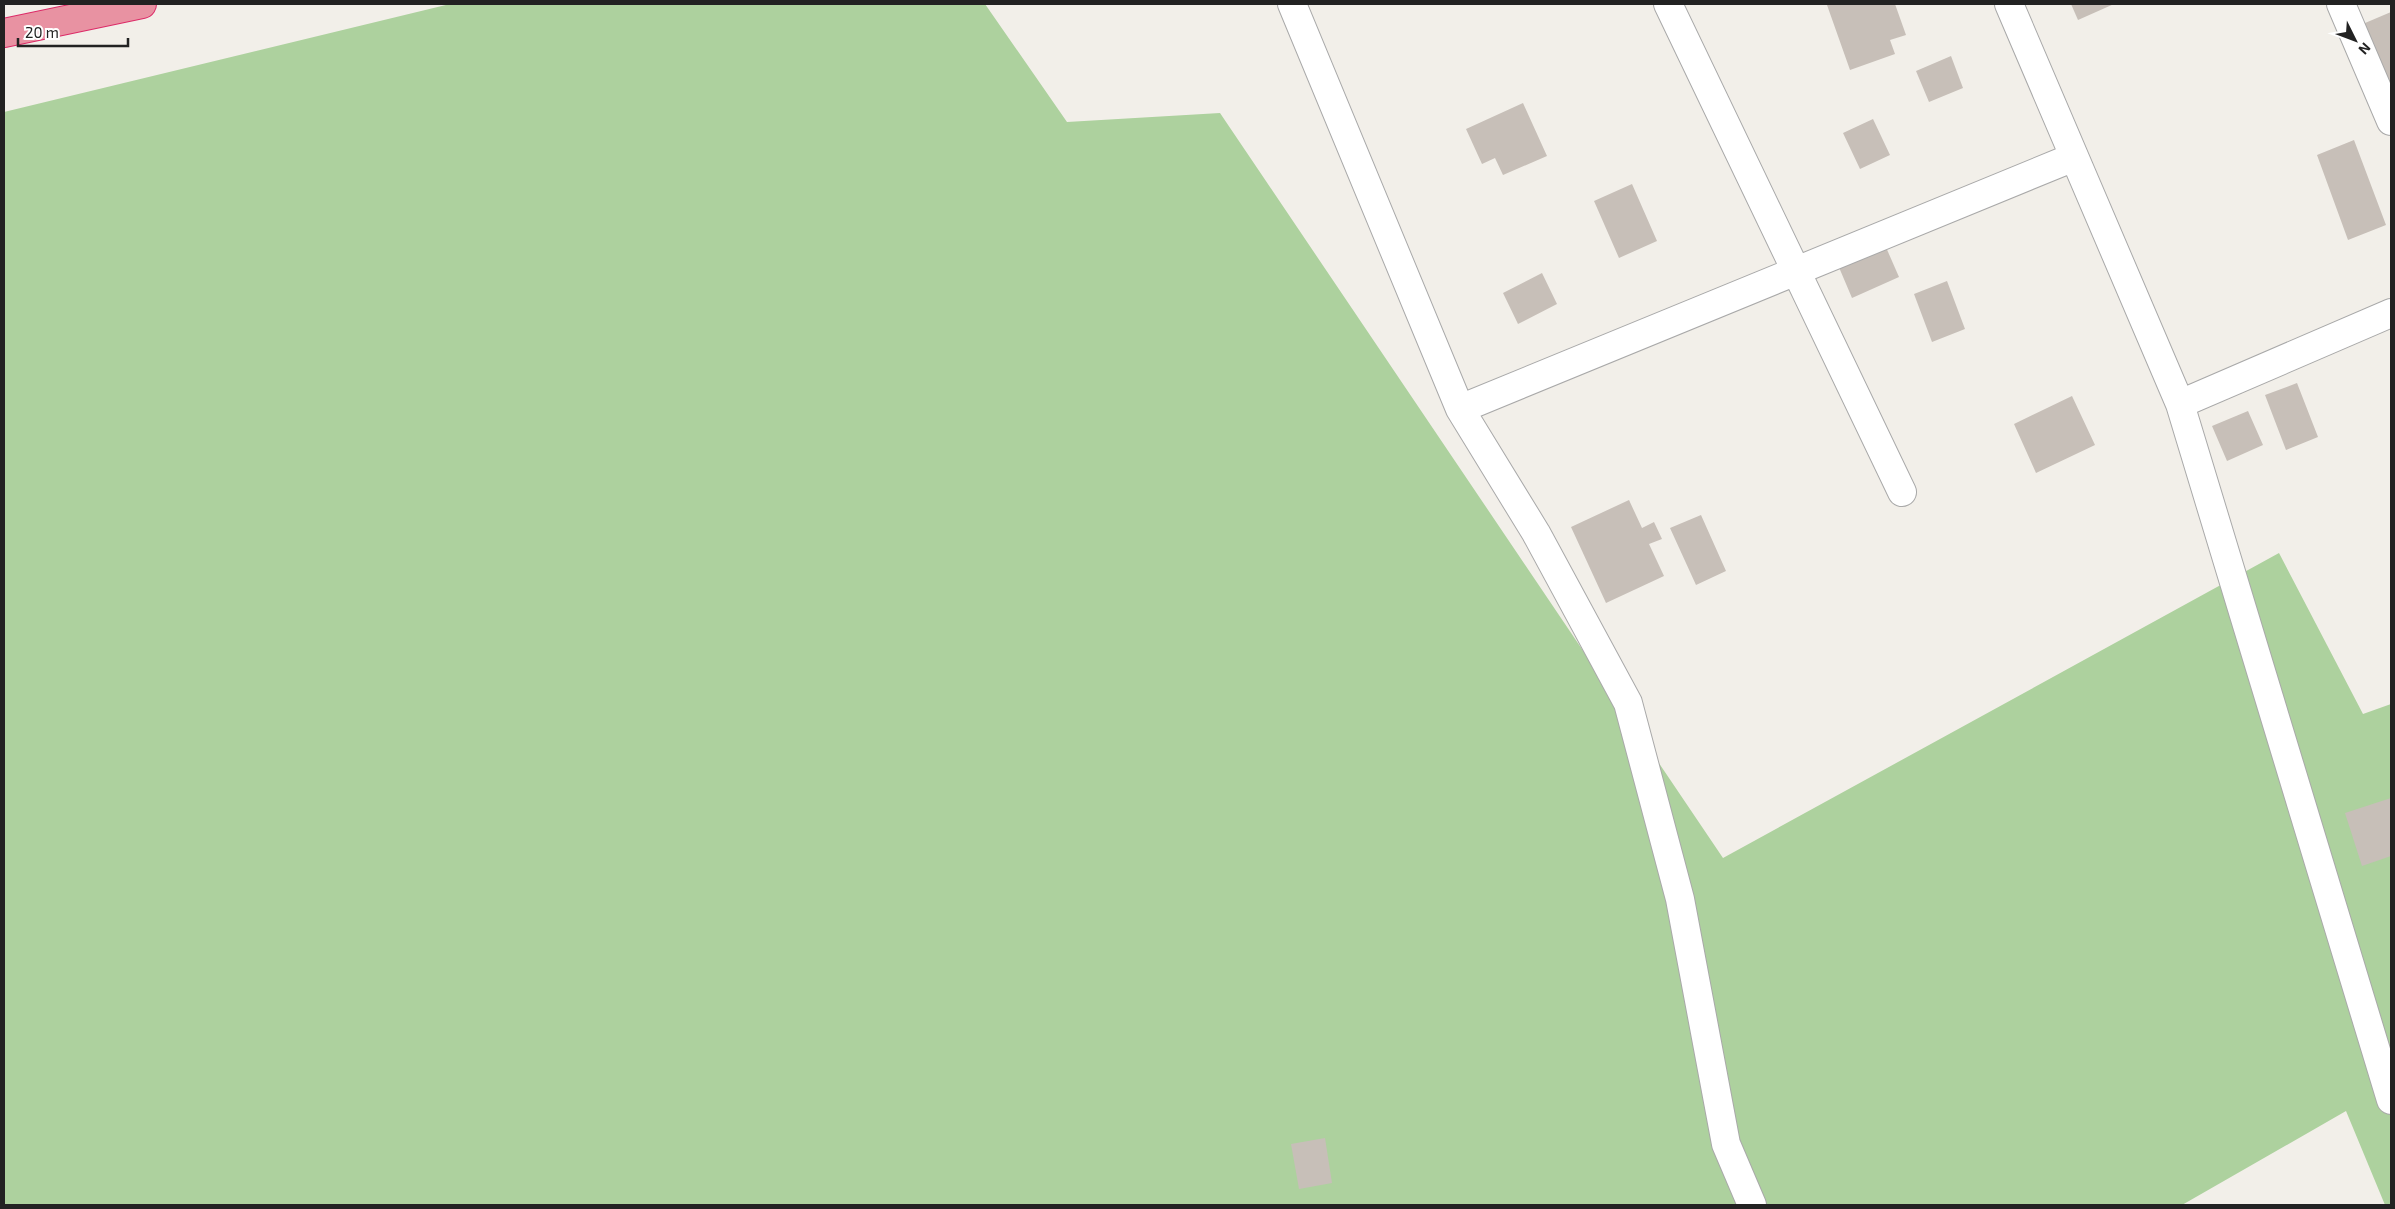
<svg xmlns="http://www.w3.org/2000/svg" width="2395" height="1209" viewBox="0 0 2395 1209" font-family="'Exo 2',sans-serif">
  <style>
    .forest { fill: #add19e }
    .building { fill: #c7bfb8 }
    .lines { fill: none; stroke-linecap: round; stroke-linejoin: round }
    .street-casing { stroke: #a9a9a9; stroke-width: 30 }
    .highway-casing { stroke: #dc2a67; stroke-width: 30 }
    .street { stroke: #fff; stroke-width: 28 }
    .highway { stroke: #e892a2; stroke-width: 28 }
  </style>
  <rect width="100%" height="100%" fill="#f2efe9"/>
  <!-- forest -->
  <path class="forest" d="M450 4H985L1067 122 1220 113 1723 858 2279 553 2363 714 2391 704V1205H2385L2346 1111 2182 1205H4V112Z"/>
  <!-- building -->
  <path class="building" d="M1832 4H1895L1906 35 1890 40 1895 54 1850 70 1827 5Z
    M2071 4H2114L2078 20Z
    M2391 12V81L2381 85 2358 26Z
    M1951 56 1963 88 1929 102 1916 71Z
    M1523 103 1547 156 1503 175 1495 158 1482 164 1466 129Z
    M1873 119 1890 155 1860 169 1843 133Z
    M2354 140 2386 225 2348 240 2317 155Z
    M1632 184 1657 241 1619 258 1594 201Z
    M1885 245 1899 277 1852 298 1838 265Z
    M1542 273 1557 304 1518 324 1503 293Z
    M1947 281 1965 329 1932 342 1914 294Z
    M2297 383 2318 437 2286 450 2265 395Z
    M2072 396 2095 445 2036 473 2014 424Z
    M2248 411 2263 445 2227 461 2212 426Z
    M1629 500 1642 528 1654 522 1662 539 1649 544 1664 576 1606 603 1571 527Z
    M1701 515 1726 571 1696 585 1670 528Z
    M2391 798V856L2362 866 2345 813Z
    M1325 1138 1332 1183 1299 1189 1291 1144Z"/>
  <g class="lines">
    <!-- street casing -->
    <g class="street-casing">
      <path id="street" d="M1292 4 1460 409 1536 533 1628 703 1680 899 1726 1144 1752 1205
        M1668 4 1902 492
        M2009 4 2180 404
        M2341 4 2391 121
        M2391 313 2180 404 2391 1100
        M1460 409 2074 157"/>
    </g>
    <!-- highway casing -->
    <g class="highway-casing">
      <path id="highway" d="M4 33 142 4"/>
    </g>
    <!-- street -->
    <use href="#street" class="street"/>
    <!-- highway -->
    <use href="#highway" class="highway"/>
  </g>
  <!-- border -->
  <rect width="2395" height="1209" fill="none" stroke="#222222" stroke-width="10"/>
  <!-- north arrow -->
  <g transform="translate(2355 40) rotate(132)" stroke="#ffffff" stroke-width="4" paint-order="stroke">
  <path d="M0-4L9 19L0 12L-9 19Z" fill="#222222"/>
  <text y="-8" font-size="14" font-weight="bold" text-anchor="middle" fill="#222222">N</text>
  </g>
  <!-- scale -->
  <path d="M18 38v8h110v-8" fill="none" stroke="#222222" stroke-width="2.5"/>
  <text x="25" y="38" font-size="15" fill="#222222" stroke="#ffffff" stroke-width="4" paint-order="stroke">20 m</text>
</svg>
